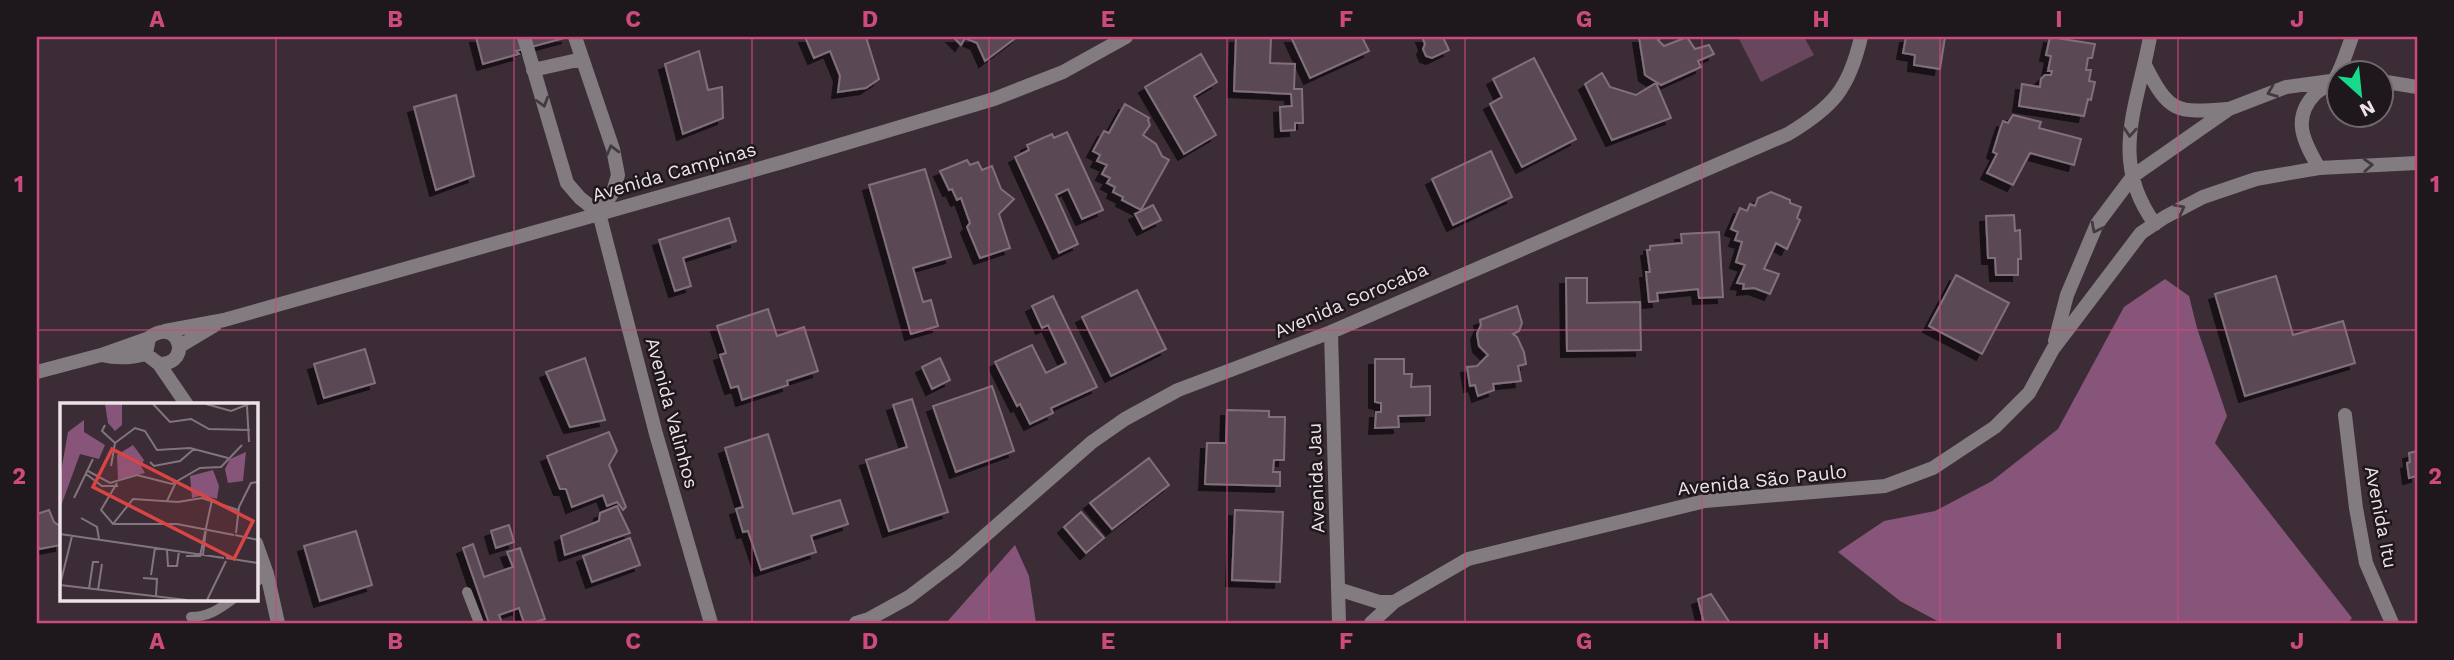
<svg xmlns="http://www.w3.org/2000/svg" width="2454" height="660" viewBox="0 0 2454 660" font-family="'Work Sans',sans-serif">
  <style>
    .green { fill: #68465e }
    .forest { fill: #875579 }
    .building { fill: #5a4a55; stroke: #81707b; stroke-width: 2; filter: url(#shadow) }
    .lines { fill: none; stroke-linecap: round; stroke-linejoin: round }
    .service { stroke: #827b80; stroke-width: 10 }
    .minor { stroke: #827b80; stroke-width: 14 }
    .oneway { stroke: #413a3f }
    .grid { fill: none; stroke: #cc4a7e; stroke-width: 2; stroke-opacity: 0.55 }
    .labels { text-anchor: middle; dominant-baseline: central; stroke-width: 5; stroke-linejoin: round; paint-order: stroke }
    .street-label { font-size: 19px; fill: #ece2e8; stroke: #1e171c }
    .inset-road { fill: none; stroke: #82757d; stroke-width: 2 }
    .view { fill: #d94445; fill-opacity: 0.15; stroke: #d94445; stroke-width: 3.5 }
    .inset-edge { fill: none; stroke: #ece2e8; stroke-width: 3.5 }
    .neatline { fill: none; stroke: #cc4a7e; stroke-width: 2.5 }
    .grid-label { font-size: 23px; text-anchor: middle; font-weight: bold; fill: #cc4a7e }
  </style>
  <defs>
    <filter id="shadow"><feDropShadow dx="-6" dy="6" stdDeviation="0" flood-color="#0009"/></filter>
  </defs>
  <rect width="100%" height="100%" fill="#3b2c36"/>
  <!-- green -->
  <path class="green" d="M1738 37H1804L1814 55 1761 82Z"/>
  <!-- forest -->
  <path class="forest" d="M2165 279 2189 296 2197 328 2227 416 2215 443 2352 618 2348 623H1941L1900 601 1838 552 1884 521 1935 511 1992 481 2058 429 2124 307Z
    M1015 545 1029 576 1036 623H946Z"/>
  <!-- building -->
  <path class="building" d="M476 37H568L516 51 519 54 483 64Z
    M805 37H866L879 79 866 88 838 92 840 76 830 51 814 58Z
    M953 37H1017L985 61 977 43 965 38 961 45Z
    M1236 37H1271L1270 63 1295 64 1294 89H1302L1303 123H1295V130L1281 131 1280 107 1292 106 1291 94 1234 91Z
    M1291 37H1362L1369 51 1310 78Z
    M1422 37H1443L1449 50 1432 58 1426 56 1423 49 1425 44Z
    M1639 37H1662L1658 40 1664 46 1687 37 1695 49 1709 45 1714 54 1698 61 1701 67 1661 85 1645 75Z
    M1906 37H1945L1940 69 1914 65 1915 55 1903 53Z
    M2050 37 2095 44 2092 58H2088L2086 70H2091L2089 81 2095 82 2091 100 2088 99 2084 116 2019 106 2022 84 2040 87 2041 79 2045 75H2051L2052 71H2048L2051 56 2046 55Z
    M699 51 708 90 722 87 723 118 683 134 665 64Z
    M1201 54 1217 82 1194 96 1216 135 1184 154 1145 87Z
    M1534 58 1576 139 1522 167 1490 104 1502 97 1493 79Z
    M1602 73 1610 87 1636 95 1656 83 1671 118 1612 140 1585 84Z
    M456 95 474 176 436 190 414 107Z
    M1125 104 1149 118 1148 120 1150 125 1143 135 1156 144 1162 156 1169 160 1141 210 1122 200 1123 197 1113 192 1115 187 1107 183 1110 178 1102 174 1107 165 1097 161 1100 155 1093 151 1104 131 1109 133Z
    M2013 115 2041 122 2039 128 2081 139 2074 165 2030 153 2013 185 1987 173 1997 154 1993 152 2000 129 2003 121 2008 123Z
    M1067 132 1103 210 1082 219 1068 189 1056 195 1078 244 1059 253 1015 157 1029 150 1027 145 1052 134 1054 138Z
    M1491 151 1512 197 1453 225 1432 179Z
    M967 160 970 165 978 162 982 170 992 166 1001 189 1014 199 999 214 1010 248 980 258 967 227 970 223 961 198 957 200 952 189 949 190 940 171Z
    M925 169 951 257 913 268 923 302 931 300 938 326 911 334 869 185Z
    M1771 192 1790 200V203L1801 207 1797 218 1800 220 1787 249 1776 243 1764 269 1779 274 1770 294 1754 288 1743 289 1744 284 1737 283 1745 265 1736 262 1742 242 1735 240 1738 232 1731 229 1740 208 1747 211 1750 204 1755 206 1758 198Z
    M1153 205 1161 220 1143 229 1135 214Z
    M2014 215 2015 231 2020 230 2021 259H2018V275H1996L1995 258H1988L1986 216Z
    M729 218 736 241 683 258 691 286 675 291 659 240Z
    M1719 232 1723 297 1699 298 1698 289 1657 293 1658 301 1649 302 1646 272H1650L1647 250H1650V246L1682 243 1681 234Z
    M1956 275 2009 303 1982 354 1929 326Z
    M2276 276 2293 335 2343 321 2355 363 2245 396 2215 294Z
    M1566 278H1587V303L1640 302 1641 350 1567 351Z
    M1137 290 1166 349 1111 376 1082 317Z
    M1053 296 1097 387 1051 408 1053 413 1030 424 1020 404 1017 406 995 362 1032 345 1046 373 1066 363 1048 325 1042 328 1032 306Z
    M1517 306 1522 323 1519 331 1513 334 1517 337 1524 352 1526 364 1518 366 1521 381 1493 384 1494 390 1478 396 1475 385 1470 386 1467 367 1477 366 1488 355 1479 346 1477 334 1481 325 1480 320Z
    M768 309 777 336 804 327 818 371 787 381 788 385 742 400 738 386 731 388 720 355 726 353 717 326Z
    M365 349 375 383 324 398 314 364Z
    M585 358 605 420 570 427 546 372Z
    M940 358 950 380 932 389 922 367Z
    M1375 359H1404V374H1412L1411 387 1430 386V415L1398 416 1399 427 1375 428 1376 412H1381V403L1375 402Z
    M992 386 1014 451 956 472 933 406Z
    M912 399 948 512 889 531 866 460 907 447 893 405Z
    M1227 410 1269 411V417H1285L1284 460H1274L1273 472H1280V486L1205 484 1207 443H1226Z
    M609 432 617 451 609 465 626 507 623 510 617 502 607 506 603 495 572 507 566 489H560L547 456Z
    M768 434 793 514 840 500 848 524 811 536 816 552 761 570 748 531 743 532 736 509 743 507 725 448Z
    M2417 451V476L2409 478 2407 463 2410 462 2409 453Z
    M1149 458 1169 485 1112 529 1090 503Z
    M617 506 630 533 565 555 561 536 599 521 600 513Z
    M49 510 54 522 61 527V545L39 549 37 542V514Z
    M1235 510 1283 512 1280 582 1232 580Z
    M1081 512 1104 538 1086 553 1064 527Z
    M509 525 514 542 496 548 491 531Z
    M356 531 372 585 320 601 304 546Z
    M630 538 640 565 592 582 583 556Z
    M473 544 484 577 513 567 507 552 520 548 545 619 532 623H524L519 608 499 615 502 623H489L463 548Z
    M1711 594 1730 623H1704L1698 599Z"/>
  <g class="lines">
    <!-- service -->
    <path class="service" d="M256 582 267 574
      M467 592 479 623
      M191 617C209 617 219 609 233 599"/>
    <!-- minor -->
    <path class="minor" d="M524 37 567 183 580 198 599 213 656 434 711 623
      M575 37 613 149 618 175 613 192 599 213
      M2150 37C2138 105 2108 160 2155 224
      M2145 65C2169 113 2176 113 2227 109
      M533 70 582 59
      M2380 81 2417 87
      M2319 168C2304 142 2291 119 2315 94 2321 88 2331 84 2336 77 2343 65 2347 50 2352 37
      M165 331 224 320 786 161 994 99 1063 72 1126 37
      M1331 332 1339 623
      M2055 341 2067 295 2097 224 2133 176 2229 109 2286 87 2338 80
      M180 346 215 325
      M102 355C118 359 131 358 146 354
      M159 364C194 364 178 315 149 338L146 354 159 364 187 405
      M37 372 101 355 149 338
      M2345 415 2356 508 2366 563 2392 623
      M256 543 267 574 278 623
      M1338 589 1379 602H1394
      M856 623 869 619 909 597 955 562 1092 442 1125 419 1178 390 1331 332 1788 134C1833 107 1849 89 1861 37
      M1371 623 1394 602 1468 559 1705 501 1885 486 1933 468 1995 427 2029 393 2053 349 2141 233 2165 217 2203 197 2256 179 2319 168 2417 163"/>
  </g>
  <!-- one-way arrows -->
  <defs><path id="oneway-chevron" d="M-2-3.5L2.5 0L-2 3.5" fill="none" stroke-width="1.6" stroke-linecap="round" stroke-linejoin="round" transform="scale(1.75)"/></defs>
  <g class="oneway">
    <use href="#oneway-chevron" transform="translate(2272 92) rotate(159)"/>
    <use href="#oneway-chevron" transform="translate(543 102) rotate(73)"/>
    <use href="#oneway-chevron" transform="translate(2130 132) rotate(94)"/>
    <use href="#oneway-chevron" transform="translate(612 150) rotate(-105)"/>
    <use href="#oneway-chevron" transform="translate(2368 165) rotate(-3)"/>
    <use href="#oneway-chevron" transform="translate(2180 209) rotate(-28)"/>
    <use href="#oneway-chevron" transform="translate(2096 228) rotate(117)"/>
  </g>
  <!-- grid -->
  <path class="grid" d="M276 37V623M514 37V623M752 37V623M989 37V623M1227 37V623M1465 37V623M1702 37V623M1940 37V623M2178 37V623M37 330H2417"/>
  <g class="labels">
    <!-- street labels -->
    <g class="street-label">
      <text transform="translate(674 172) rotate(-16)">Avenida Campinas</text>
      <text transform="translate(1351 300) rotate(-23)">Avenida Sorocaba</text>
      <text transform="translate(672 413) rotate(75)">Avenida Valinhos</text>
      <text transform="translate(1316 478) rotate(-92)">Avenida Jau</text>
      <text transform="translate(1762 480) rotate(-6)">Avenida São Paulo</text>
      <text transform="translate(2381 517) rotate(79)">Avenida Itu</text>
    </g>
  </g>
  <!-- overview -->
  <g transform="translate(60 403)">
    <rect width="198" height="198" fill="#3b2c36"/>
    <path d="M45 1H62V22L55 28 48 20ZM24 17V29L45 42 39 56 20 51 1 103 0 74 8 29ZM73 42 84 57 81 63 85 70 58 77 57 52ZM186 49 183 78 168 80 165 66 170 56ZM153 67 159 83 157 96 143 92 132 95 130 73Z" fill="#875579"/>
    <path class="inset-road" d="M93 1 110 19 131 16 149 26 190 27M146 1 171 8 189 1M187 3 189 39M45 22 42 28 55 40M90 59 94 63 120 58 134 46M51 63 55 40 75 25 85 28 97 47 130 45 168 55M28 68 50 80 77 72 112 81 140 65 161 64 182 42M26 71 42 83H58M57 80 41 107 53 121H117L174 132M14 95 33 56M107 98 116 79M21 115 37 124 39 136M53 121 73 96 118 99 142 95 178 107M176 130 179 104 191 80 198 79M0 131 164 155M175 132 198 137M107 147 108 163H117L119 148M143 152 146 126M126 153H140L152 97M166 155 198 160M91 172 95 145M83 175 97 176 96 193M0 182 127 197M0 182 12 133M29 186 33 159H39M38 187 42 161M147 197 166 158"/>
    <path class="view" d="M52 46 193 118 174 156 33 84Z"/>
    <rect width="198" height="198" class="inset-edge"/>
  </g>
  <!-- border -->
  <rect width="2454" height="660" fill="none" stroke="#1e171c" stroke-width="77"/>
  <!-- north arrow -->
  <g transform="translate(2360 94) rotate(153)"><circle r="33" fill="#1e171c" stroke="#70686e" stroke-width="2"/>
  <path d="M0-5L12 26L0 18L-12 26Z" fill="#16d989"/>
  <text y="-10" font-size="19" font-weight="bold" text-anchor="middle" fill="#ece2e8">N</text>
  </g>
  <rect x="38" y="38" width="2378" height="584" class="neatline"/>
  <g class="grid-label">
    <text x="157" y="27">A</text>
    <text x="395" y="27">B</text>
    <text x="633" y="27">C</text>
    <text x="870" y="27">D</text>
    <text x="1108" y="27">E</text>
    <text x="1346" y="27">F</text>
    <text x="1584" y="27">G</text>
    <text x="1821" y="27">H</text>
    <text x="2059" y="27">I</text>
    <text x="2297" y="27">J</text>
    <text x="19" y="192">1</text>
    <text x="2435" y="192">1</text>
    <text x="19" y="484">2</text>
    <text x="2435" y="484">2</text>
    <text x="157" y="649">A</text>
    <text x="395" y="649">B</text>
    <text x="633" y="649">C</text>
    <text x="870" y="649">D</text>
    <text x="1108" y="649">E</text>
    <text x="1346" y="649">F</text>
    <text x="1584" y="649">G</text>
    <text x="1821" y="649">H</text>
    <text x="2059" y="649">I</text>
    <text x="2297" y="649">J</text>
  </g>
</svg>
